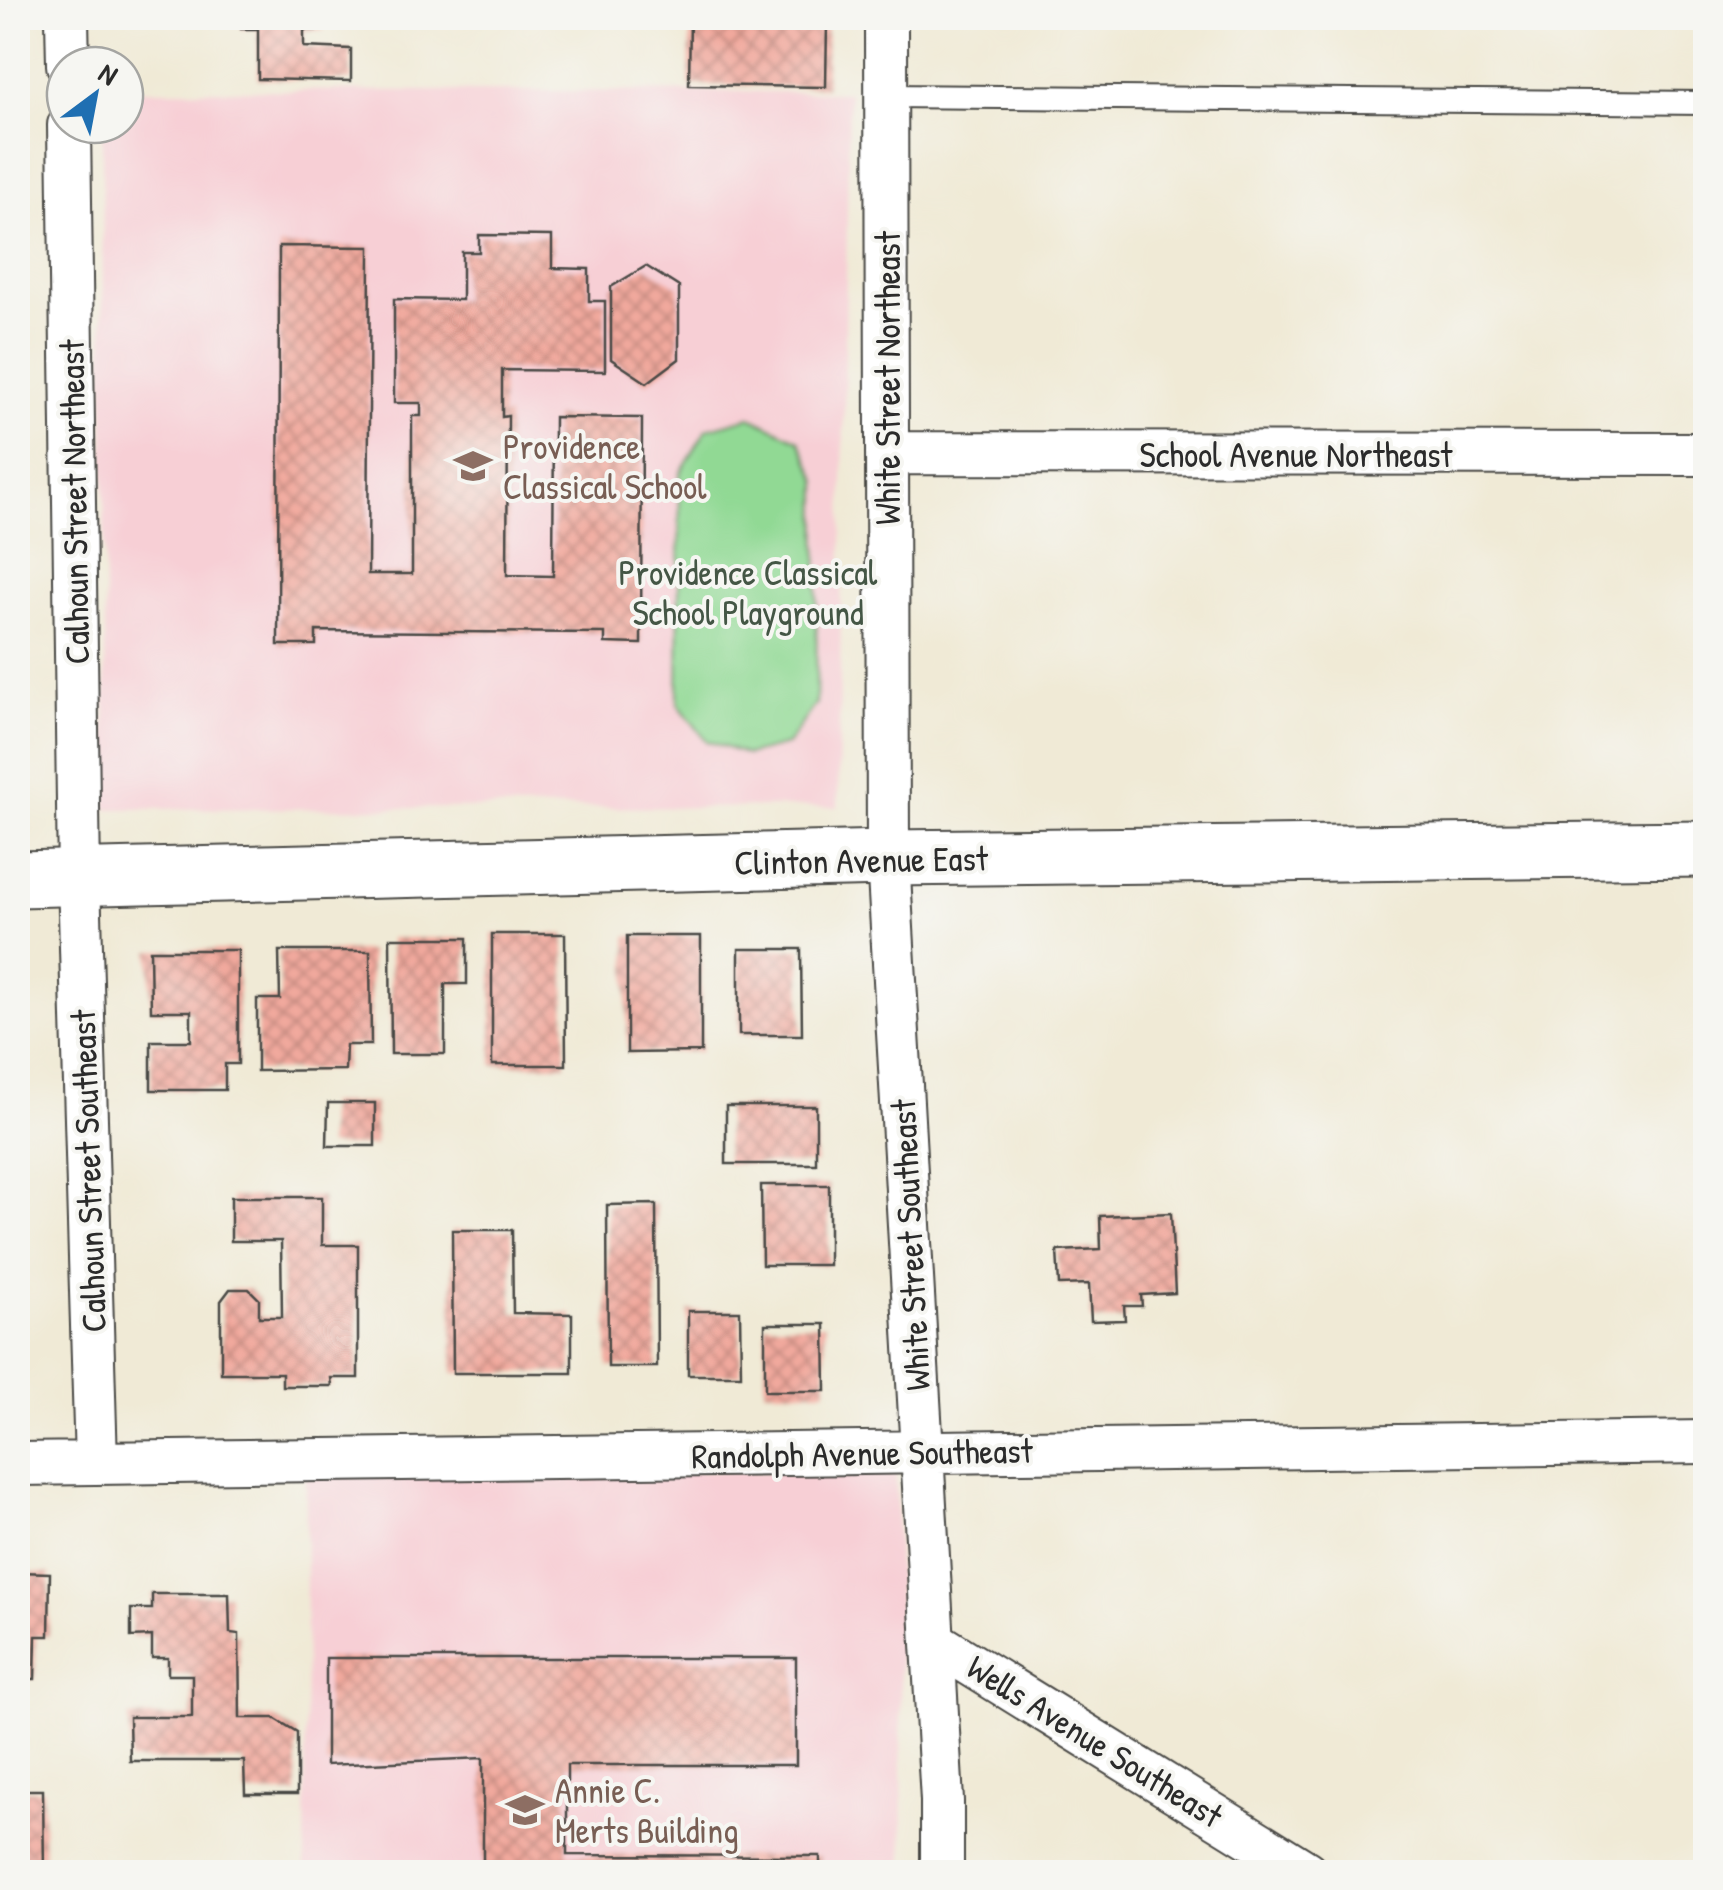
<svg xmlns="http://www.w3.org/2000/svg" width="1723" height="1890" viewBox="0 0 1723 1890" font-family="'Patrick Hand',sans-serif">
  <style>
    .built { fill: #f7cfd5 }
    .park { fill: #91d994; stroke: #5e8260; stroke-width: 2.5 }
    .building { fill: url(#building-cross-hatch) }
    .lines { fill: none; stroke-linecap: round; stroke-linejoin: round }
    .lane-casing { stroke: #494845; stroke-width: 26 }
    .street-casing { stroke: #494845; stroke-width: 46 }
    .secondary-casing { stroke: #494845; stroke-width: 59 }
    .lane { stroke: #fff; stroke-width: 22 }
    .street { stroke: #fff; stroke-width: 42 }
    .secondary { stroke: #fff; stroke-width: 55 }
    .labels { text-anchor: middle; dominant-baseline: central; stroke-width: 8; stroke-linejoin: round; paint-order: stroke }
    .street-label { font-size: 35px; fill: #2b2b2b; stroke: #f6f6f2 }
    .education-label { font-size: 35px; fill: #785e54; stroke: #f6f6f2; text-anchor: start }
    .park-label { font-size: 35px; fill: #445645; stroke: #f6f6f2 }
  </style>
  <defs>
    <pattern id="building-cross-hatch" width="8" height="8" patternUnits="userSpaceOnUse" patternTransform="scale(2.5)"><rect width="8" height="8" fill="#f1a99d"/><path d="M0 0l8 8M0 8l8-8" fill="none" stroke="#c38a80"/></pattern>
  </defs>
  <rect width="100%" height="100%" fill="#f6f6f2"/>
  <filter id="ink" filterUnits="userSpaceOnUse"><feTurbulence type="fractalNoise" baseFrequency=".01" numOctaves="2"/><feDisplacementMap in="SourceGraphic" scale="20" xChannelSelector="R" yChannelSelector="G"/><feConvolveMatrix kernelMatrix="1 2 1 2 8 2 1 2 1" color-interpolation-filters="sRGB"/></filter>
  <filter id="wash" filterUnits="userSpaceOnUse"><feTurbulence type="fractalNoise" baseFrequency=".0048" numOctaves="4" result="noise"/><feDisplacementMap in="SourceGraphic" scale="40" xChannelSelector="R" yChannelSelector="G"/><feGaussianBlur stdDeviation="2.25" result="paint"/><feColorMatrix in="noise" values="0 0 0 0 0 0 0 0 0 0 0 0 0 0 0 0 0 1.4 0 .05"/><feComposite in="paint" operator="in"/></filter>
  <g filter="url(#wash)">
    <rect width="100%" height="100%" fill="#f0ead6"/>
    <!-- built -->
    <path class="built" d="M125 90 849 92 838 807 106 809 102 125H125Z
      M306 1467 896 1474 904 1872H305Z"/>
    <!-- park -->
    <path class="park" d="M750 417 799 440 818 481 816 703 787 745 747 755 707 741 678 704 680 473 707 429Z"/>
    <g id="blocks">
      <!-- building -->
      <path class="building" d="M241 18H324V30H304V47L351 49V81L258 79V29H241Z
        M690 18 827 21 826 87 689 85Z
        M479 235 552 236V268L589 269V301H605V371L502 370V417L508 416 507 575 553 576 554 417 642 418 641 644 605 643V633L316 631V645H278L279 246 370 247 368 574H412V416H421V403H394V299L462 300V252H479Z
        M646 266 679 287V359L647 383 611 359V287Z
        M492 934H565L566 1065H492Z
        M627 936H701V1052L627 1053Z
        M390 938H467V984H445V1054H391Z
        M739 949H801L802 1035H739Z
        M150 950H238V1064H225V1090H151V1041H191V1011H151Z
        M279 951H370L371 1045H346L345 1070 257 1071V999H280Z
        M328 1103H375V1146H327Z
        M726 1106H816V1164H726Z
        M761 1185H829V1265H762Z
        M231 1197H322V1245H358V1378H331L332 1386H282V1373H221V1301L230 1289H249L259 1299V1317H282L281 1241H231Z
        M656 1204 657 1367H608L607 1205Z
        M1171 1213 1175 1293 1141 1295 1142 1306H1124L1125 1320 1091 1321 1089 1284 1059 1285 1057 1251 1101 1249 1100 1216Z
        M452 1230H512L513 1313 572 1314V1373H453Z
        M688 1311H740L741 1375H688Z
        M765 1324H825L826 1391H765Z
        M18 1572 50 1573 49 1636H36L35 1679H18Z
        M152 1594H229L230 1633 239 1634 240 1718H274L297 1732V1794H245L244 1761H130L129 1717H192V1675H168V1658H152V1636L131 1637V1609H152Z
        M326 1658H796V1765H567V1855L820 1856V1872H483V1758L326 1765Z
        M18 1790H43L44 1872H18Z"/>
    </g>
  </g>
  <g filter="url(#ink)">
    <use href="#blocks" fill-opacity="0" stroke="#494845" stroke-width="2.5"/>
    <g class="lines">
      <!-- lane casing -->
      <g class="lane-casing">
        <path id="lane" d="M886 96 1706 103"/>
      </g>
      <!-- street casing -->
      <g class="street-casing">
        <path id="street" d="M67 18 68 65
          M886 18 888 858 942 1801V1872
          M69 125 79 879 96 1463
          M887 453 1706 454
          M18 1464 1706 1442
          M933 1641 1306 1872"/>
      </g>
      <!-- secondary casing -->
      <g class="secondary-casing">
        <path id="secondary" d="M18 879 888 858 1706 849"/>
      </g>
      <!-- lane -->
      <use href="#lane" class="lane"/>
      <!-- street -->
      <use href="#street" class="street"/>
      <!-- secondary -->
      <use href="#secondary" class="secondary"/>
    </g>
  </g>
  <!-- icons -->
  <defs>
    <g id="school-bare" transform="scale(3)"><path d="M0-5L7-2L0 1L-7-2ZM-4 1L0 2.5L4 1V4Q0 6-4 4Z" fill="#8d6e63" stroke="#f6f6f2" stroke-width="2.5" paint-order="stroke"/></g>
  </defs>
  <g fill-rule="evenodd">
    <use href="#school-bare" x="473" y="466"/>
    <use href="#school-bare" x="525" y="1810"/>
  </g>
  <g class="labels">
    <!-- street labels -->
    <g class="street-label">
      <text transform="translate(887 378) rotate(-90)">White Street Northeast</text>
      <text x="1296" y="454">School Avenue Northeast</text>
      <text transform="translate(74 502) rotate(-91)">Calhoun Street Northeast</text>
      <text transform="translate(861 860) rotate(-1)">Clinton Avenue East</text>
      <text transform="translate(88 1171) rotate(-92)">Calhoun Street Southeast</text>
      <text transform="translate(910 1245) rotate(-93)">White Street Southeast</text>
      <text transform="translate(862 1453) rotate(-1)">Randolph Avenue Southeast</text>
      <text transform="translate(1095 1741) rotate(32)">Wells Avenue Southeast</text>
    </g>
    <!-- education labels -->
    <g class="education-label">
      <text x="503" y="446">Providence<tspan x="503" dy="40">Classical School</tspan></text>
      <text x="555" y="1790">Annie C.<tspan x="555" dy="40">Merts Building</tspan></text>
    </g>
    <!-- park labels -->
    <g class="park-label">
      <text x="748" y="572">Providence Classical<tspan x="748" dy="40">School Playground</tspan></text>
    </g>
  </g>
  <!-- margin -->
  <rect width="1723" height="1890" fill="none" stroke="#f6f6f2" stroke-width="60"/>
  <!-- north arrow -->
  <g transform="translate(95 95) rotate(32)"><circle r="48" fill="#f6f6f2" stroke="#a5a5a2" stroke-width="2.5"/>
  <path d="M0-8L18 38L0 25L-18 38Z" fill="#1f6fb2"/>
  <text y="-15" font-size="28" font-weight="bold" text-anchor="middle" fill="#2b2b2b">N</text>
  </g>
</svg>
